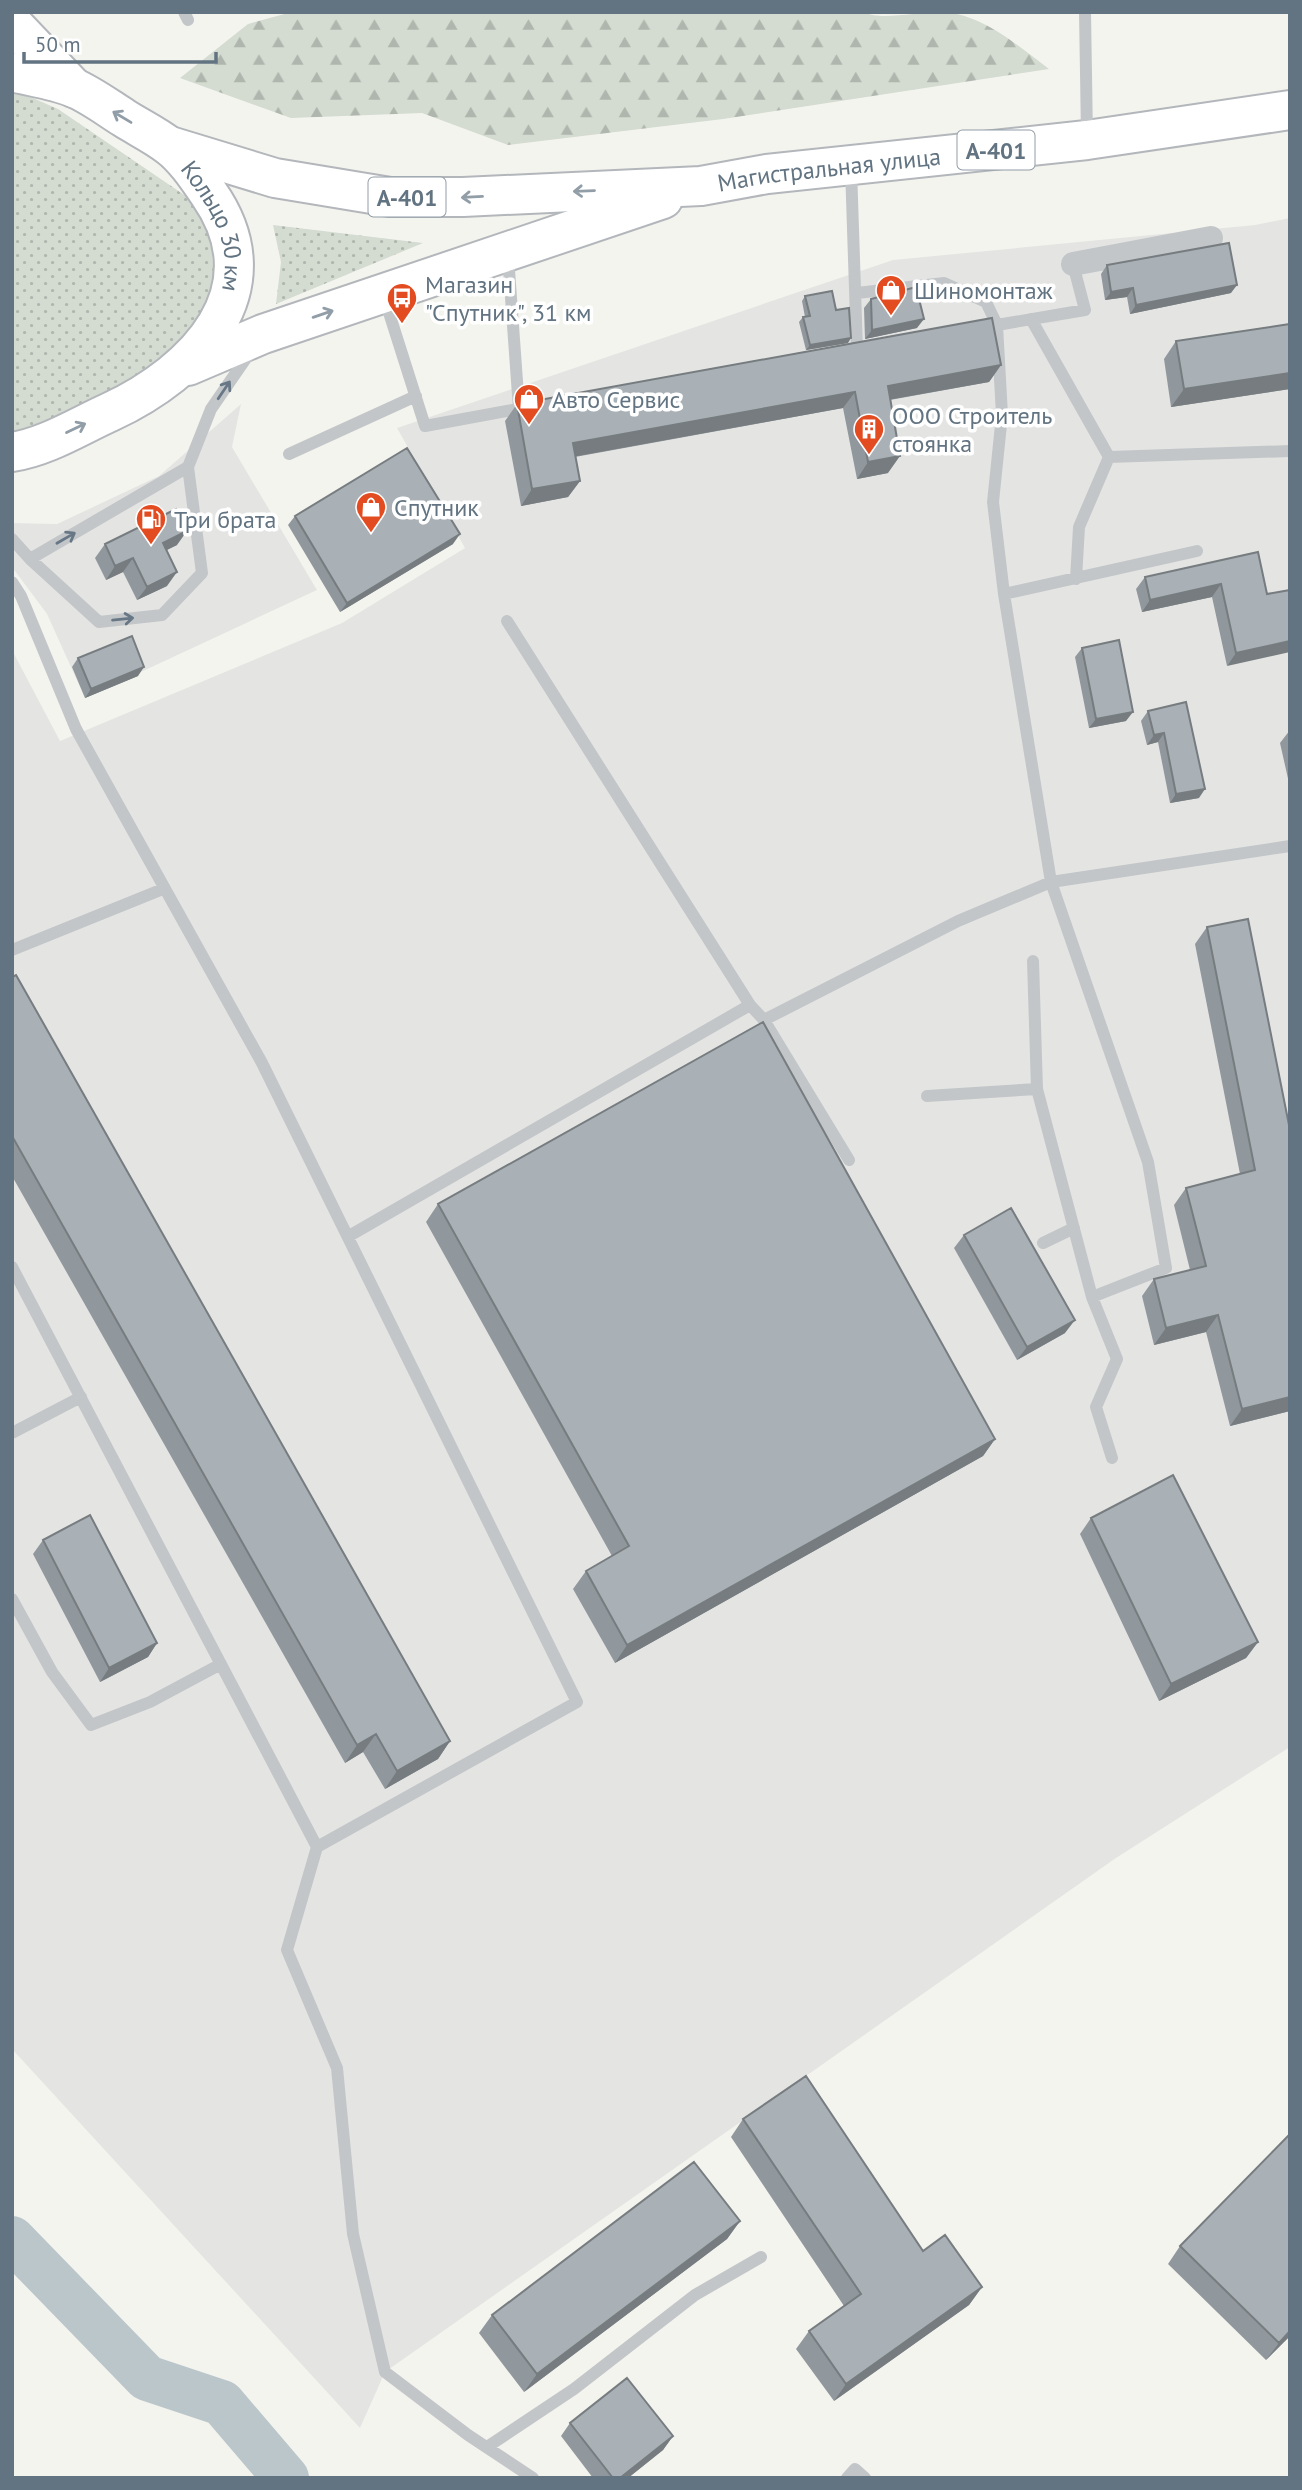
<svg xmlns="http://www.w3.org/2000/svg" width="1302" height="2490" viewBox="0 0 1302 2490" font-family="'PT Sans',sans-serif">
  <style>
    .built { fill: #e4e5e3 }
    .grass { fill: url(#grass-dots) }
    .forest { fill: url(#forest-firs) }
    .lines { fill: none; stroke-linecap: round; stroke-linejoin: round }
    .river { stroke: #bac6ca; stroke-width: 46 }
    .primary-casing { stroke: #b3b7bb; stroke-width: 42 }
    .service { stroke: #c3c6c9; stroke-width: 12 }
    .minor { stroke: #c3c6c9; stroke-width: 24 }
    .primary { stroke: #fff; stroke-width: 38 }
    .wall { fill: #91989d }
    .shaded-wall { fill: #767c7f }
    .building { fill: #a9b1b6; stroke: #767c7f; stroke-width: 2 }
    .oneway { stroke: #919da7 }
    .oneway2 { stroke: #677785 }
    .labels { text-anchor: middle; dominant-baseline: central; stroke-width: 7; stroke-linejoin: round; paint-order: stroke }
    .shield { fill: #fff; stroke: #919da7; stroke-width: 2 }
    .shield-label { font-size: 23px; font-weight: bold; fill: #627381 }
    .street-label { font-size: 24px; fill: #627381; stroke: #fff }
    .poi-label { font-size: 24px; fill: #627381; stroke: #fff; text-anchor: start }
  </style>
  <defs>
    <pattern id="grass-dots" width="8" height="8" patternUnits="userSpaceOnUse" patternTransform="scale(1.75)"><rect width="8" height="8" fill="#d4dbd0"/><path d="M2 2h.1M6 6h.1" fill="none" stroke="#afb6ae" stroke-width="1.8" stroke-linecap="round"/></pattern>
    <pattern id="forest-firs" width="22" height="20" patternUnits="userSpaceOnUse" patternTransform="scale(1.75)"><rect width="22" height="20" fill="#d4dbd0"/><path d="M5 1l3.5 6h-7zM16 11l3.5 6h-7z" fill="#afb6ae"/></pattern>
  </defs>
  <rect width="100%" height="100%" fill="#f4f4ef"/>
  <!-- built -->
  <path class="built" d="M1290 218V1747L1116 1858 385 2372 360 2428 12 2049V650L60 741 342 623 465 548 397 428 893 260 1255 225Z
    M241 404 232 447 317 590 85 698 47 614 12 567V523L57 524 159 476Z"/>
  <!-- grass -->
  <path class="grass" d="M12 89 58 109 199 205 211 228 214 286 185 345 126 389 12 439Z
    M273 225 423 243 276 304 281 262Z"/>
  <!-- forest -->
  <path class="forest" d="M292 12H864C882 22 922 10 945 12 985 16 1018 46 1049 69L723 119 508 145 422 113 291 118 180 78 248 24Z"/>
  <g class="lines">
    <!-- river -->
    <path class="river" d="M12 2239 147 2378 222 2403 286 2478"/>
    <!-- primary casing -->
    <g class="primary-casing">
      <g id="primary">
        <path d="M12 23 74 88"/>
        <path id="s1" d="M12 72C32 77 55 80 74 88 91 95 108 108 124 118 138 127 155 135 169 146 185 158 198 178 209 194 276 290 196 372 110 412 79 426 46 447 12 452"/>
        <path id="s2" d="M170 146 275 178 390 197H463L701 186 767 174 1087 140 1290 110"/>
        <path d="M188 366 263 334 663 199"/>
      </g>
    </g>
    <!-- service -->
    <path class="service" d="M184 12 188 20
      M1085 12 1087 136
      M851 168 857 350
      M508 256 519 409
      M857 293 944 283 986 302 997 325 1002 415 993 502 1004 594 1051 882 1290 846
      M384 297 425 426 529 407
      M1031 319 1109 457 1079 527 1076 579
      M997 325 1085 310 1073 264
      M289 454 416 396
      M1109 457 1290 451
      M12 539 30 559 188 467 211 409 251 351
      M30 559 99 622 162 615 202 573 188 467
      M12 582 21 596 76 729 262 1063 577 1702 317 1847
      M1004 594 1197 551
      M507 621 750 1005 764 1020
      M12 950 163 889
      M927 1096 1037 1089
      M849 1160 764 1020 958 921 1051 882 1148 1162 1166 1268 1092 1297 1037 1089 1033 961
      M349 1236 750 1005
      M1043 1243 1074 1228
      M12 1267 317 1847 287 1950 337 2068 353 2234 385 2372 468 2435 533 2478
      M1092 1297 1117 1359 1096 1407 1112 1458
      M12 1433 81 1397
      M12 1599 52 1672 91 1725 150 1702 221 1664
      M487 2447 574 2389 695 2295 761 2257
      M847 2478 855 2469 865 2478"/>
    <!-- minor -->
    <path class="minor" d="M1073 264 1211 238"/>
    <!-- primary -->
    <use href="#primary" class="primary"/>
  </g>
  <!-- wall -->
  <path class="wall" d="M1107 265 1231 293 1130 314 1127 297 1105 300 1101 274Z
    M805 296 836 310 848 343 806 350 799 322 803 317H805L802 301Z
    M871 299 917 328 865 339 864 308Z
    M1290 324V389L1171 407 1164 359 1176 341Z
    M1001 365 989 382 890 400 888 473 857 479 843 408 575 457 580 481 568 497 521 506 505 421 517 404Z
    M295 516 453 544 340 612 288 525Z
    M105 544 177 545 166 550 167 586 137 600 123 572 106 580 95 558Z
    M1258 552 1267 594 1290 590 1227 666 1212 597 1142 612 1136 589 1145 577Z
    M1082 648 1126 721 1089 728 1075 657Z
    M78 658 138 676 85 698 72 667Z
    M1186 702 1199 798 1170 803 1158 742 1147 745 1141 721 1148 711Z
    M1290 730V783H1289L1280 743Z
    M1207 927 1290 1130V1411L1230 1426 1206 1332 1154 1345 1142 1296 1154 1279 1190 1270 1174 1205 1186 1188 1240 1174 1195 944Z
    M12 977 450 1741 438 1759 385 1789 363 1752 345 1763 12 1176Z
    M438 1204 995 1439 983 1456 615 1663 573 1589 586 1571 612 1556 426 1222Z
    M964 1235 1065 1333 1017 1360 954 1248Z
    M1091 1518 1258 1642 1246 1658 1159 1701 1080 1534Z
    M43 1540 157 1643 148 1657 100 1682 33 1554Z
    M743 2119 923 2251 982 2287 969 2305 834 2401 796 2349 809 2331 844 2306 731 2137Z
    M740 2221 727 2239 524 2392 479 2333 492 2315Z
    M1180 2246 1290 2336 1266 2360 1168 2264Z
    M570 2423 673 2436 663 2450 628 2478H593L561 2436Z"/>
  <!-- shaded-wall -->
  <path class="shaded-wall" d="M1237 285 1231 293 1130 314 1136 305Z
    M1133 288 1127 297 1105 300 1111 292Z
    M924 319 917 328 865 339 872 330Z
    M851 338 848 343 806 350 810 345Z
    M1001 365 989 382 876 402 888 386Z
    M1290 373V389L1171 407 1184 389Z
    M855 392 843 408 561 459 573 443Z
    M900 456 888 473 857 479 868 462Z
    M580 481 568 497 521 506 532 489Z
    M187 531 177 545 153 557 163 543Z
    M460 534 453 544 340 612 347 603Z
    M133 558 123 572 106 580 115 566Z
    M177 572 167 586 137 600 147 587Z
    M1221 584 1212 597 1142 612 1150 600Z
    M1290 641V652L1227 666 1236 653Z
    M144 667 138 676 85 698 91 689Z
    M1133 712 1126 721 1089 728 1096 719Z
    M1164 733 1158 742 1147 745 1154 735Z
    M1205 789 1199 798 1170 803 1176 794Z
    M1218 1315 1206 1332 1154 1345 1166 1328Z
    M1075 1320 1065 1333 1017 1360 1027 1347Z
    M1290 1397V1411L1230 1426 1242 1409Z
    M995 1439 983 1456 615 1663 627 1645Z
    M1258 1642 1246 1658 1159 1701 1171 1684Z
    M157 1643 148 1657 100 1682 109 1668Z
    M376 1734 363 1752 345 1763 357 1745Z
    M450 1741 438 1759 385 1789 397 1771Z
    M740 2221 727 2239 524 2392 537 2374Z
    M982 2287 969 2305 834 2401 846 2384Z
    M1290 2331V2336L1266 2360 1279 2343Z
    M673 2436 663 2450 628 2478H620Z"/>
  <!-- building -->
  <path class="building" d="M1229 243 1237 285 1136 305 1133 288 1111 292 1107 265Z
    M916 287 924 319 872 330 871 299Z
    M832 291 836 310 849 308 851 338 810 345 803 317 810 316 805 296Z
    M992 318 1001 365 888 386 900 456 868 462 855 392 573 443 580 481 532 489 517 404Z
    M1290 324V373L1184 389 1176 341Z
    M407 448 460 534 347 603 295 516Z
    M176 509 187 531 163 543 177 572 147 587 133 558 115 566 105 544Z
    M1258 552 1267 594 1290 590V641L1236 653 1221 584 1150 600 1145 577Z
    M132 636 144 667 91 689 78 658Z
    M1119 640 1133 712 1096 719 1082 648Z
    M1186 702 1205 789 1176 794 1164 733 1154 735 1148 711Z
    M1248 919 1290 1130V1397L1242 1409 1218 1315 1166 1328 1154 1279 1206 1266 1186 1188 1255 1170 1207 927Z
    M16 975 450 1741 397 1771 376 1734 357 1745 12 1136V977Z
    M763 1022 995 1439 627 1645 586 1571 629 1546 438 1204Z
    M1011 1208 1075 1320 1027 1347 964 1235Z
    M1173 1475 1258 1642 1171 1684 1091 1518Z
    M90 1515 157 1643 109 1668 43 1540Z
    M806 2076 923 2251 945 2235 982 2287 846 2384 809 2331 861 2294 743 2119Z
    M1290 2134V2331L1279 2343 1180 2246Z
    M694 2162 740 2221 537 2374 492 2315Z
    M627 2378 673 2436 620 2478H613L570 2423Z"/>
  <!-- one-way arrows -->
  <defs><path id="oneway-shaft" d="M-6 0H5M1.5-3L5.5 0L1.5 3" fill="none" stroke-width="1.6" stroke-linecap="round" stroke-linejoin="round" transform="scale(1.75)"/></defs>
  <g class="oneway">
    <use href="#oneway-shaft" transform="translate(122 117) rotate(-149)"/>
    <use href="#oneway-shaft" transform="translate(584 191) rotate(178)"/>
    <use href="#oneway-shaft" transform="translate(472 197) rotate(177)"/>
    <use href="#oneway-shaft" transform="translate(323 314) rotate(-19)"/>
    <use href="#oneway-shaft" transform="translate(76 428) rotate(-26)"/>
  </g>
  <g class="oneway2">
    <use href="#oneway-shaft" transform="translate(224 390) rotate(-56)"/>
    <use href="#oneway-shaft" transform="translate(66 538) rotate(-30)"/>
    <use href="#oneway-shaft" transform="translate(123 619) rotate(-6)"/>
  </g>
  <!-- icons -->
  <defs>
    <g id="shop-pin" transform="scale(1.575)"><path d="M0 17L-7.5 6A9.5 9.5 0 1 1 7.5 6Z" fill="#e34c20" stroke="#fff"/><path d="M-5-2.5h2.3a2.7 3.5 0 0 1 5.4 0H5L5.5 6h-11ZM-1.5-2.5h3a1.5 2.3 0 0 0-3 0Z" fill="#fff"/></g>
    <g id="bus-pin" transform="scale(1.575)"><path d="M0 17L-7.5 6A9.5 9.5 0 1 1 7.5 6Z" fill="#e34c20" stroke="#fff"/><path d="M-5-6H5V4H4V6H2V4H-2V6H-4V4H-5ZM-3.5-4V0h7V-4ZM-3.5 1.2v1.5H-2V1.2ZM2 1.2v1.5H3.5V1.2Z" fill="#fff"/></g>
    <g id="building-pin" transform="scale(1.575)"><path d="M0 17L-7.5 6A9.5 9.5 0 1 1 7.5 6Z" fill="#e34c20" stroke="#fff"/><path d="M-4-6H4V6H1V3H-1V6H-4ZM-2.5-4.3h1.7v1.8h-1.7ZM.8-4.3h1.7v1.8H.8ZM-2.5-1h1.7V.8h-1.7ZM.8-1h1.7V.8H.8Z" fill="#fff"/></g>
    <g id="fuel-pin" transform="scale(1.575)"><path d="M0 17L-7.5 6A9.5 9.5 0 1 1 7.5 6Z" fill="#e34c20" stroke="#fff"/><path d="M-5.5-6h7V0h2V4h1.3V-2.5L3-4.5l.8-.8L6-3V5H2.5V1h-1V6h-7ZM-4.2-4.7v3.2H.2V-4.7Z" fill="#fff"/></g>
  </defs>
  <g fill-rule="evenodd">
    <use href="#shop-pin" x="891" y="290"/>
    <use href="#bus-pin" x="402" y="298"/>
    <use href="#shop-pin" x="529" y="399"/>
    <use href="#building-pin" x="869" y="429"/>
    <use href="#shop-pin" x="371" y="507"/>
    <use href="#fuel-pin" x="151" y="519"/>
  </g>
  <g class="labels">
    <!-- shield labels -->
    <g class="shield">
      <rect x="957.5" y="130.5" width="77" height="39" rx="5"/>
      <rect x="368.5" y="177.5" width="77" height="39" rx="5"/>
    </g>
    <g class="shield-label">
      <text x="996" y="150">А-401</text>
      <text x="407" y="197">А-401</text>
    </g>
    <!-- street labels -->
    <g class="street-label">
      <text stroke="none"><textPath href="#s2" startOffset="667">Магистральная улица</textPath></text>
      <text stroke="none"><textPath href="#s1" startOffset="271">Кольцо 30 км</textPath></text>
    </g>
    <!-- poi labels -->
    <g class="poi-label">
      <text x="425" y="284">Магазин<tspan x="425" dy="28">"Спутник", 31 км</tspan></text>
      <text x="914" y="290">Шиномонтаж</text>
      <text x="552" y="399">Авто Сервис</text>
      <text x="892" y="415">ООО Строитель<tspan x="892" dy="28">стоянка</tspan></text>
      <text x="394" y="507">Спутник</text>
      <text x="174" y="519">Три брата</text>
    </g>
  </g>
  <!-- border -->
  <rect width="1302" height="2490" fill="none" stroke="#627381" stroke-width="28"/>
  <!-- scale -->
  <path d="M24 52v10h192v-10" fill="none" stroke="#627381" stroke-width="3.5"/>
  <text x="35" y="52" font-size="21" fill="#627381" stroke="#ffffff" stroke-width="5" paint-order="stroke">50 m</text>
</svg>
